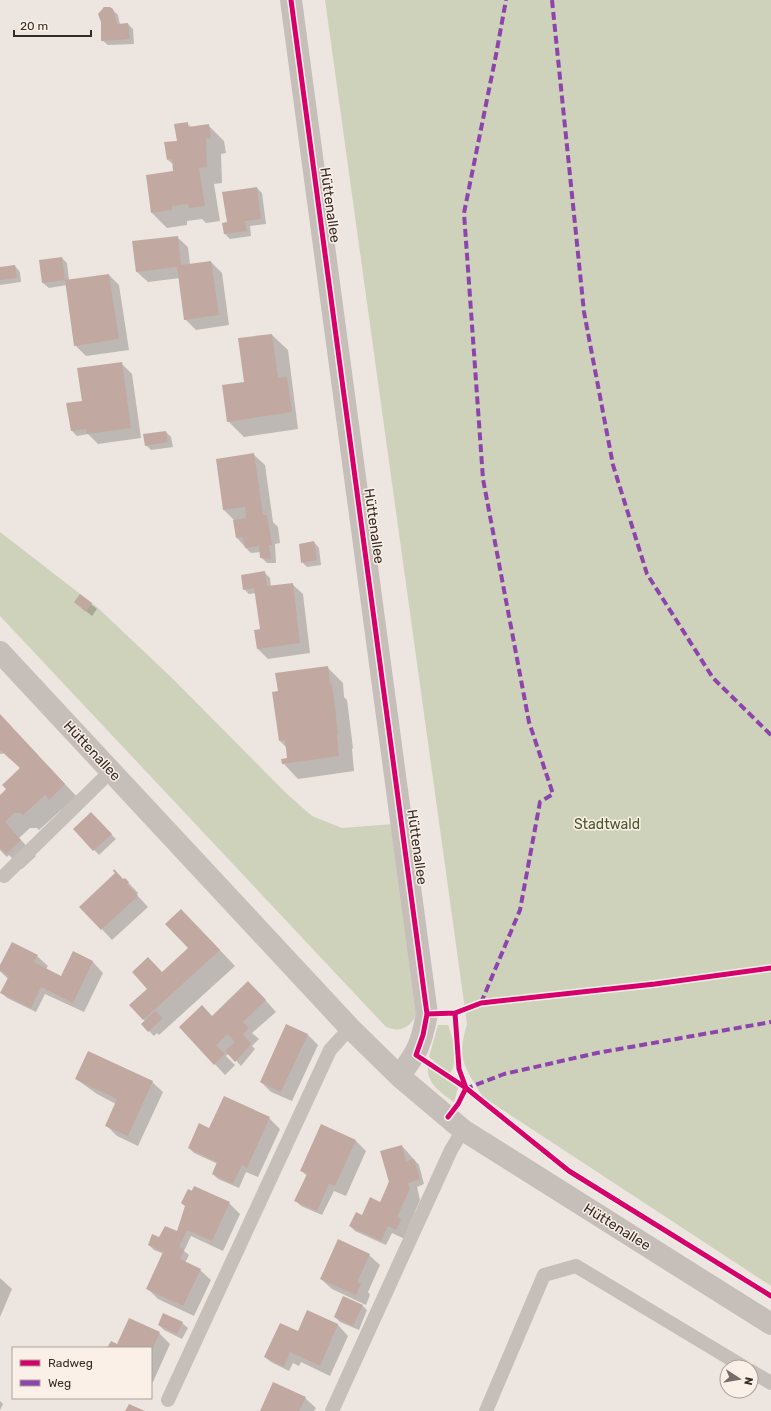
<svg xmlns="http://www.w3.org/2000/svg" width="771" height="1411" viewBox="0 0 771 1411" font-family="Rubik,sans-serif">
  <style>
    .green { fill: #cfd2ba }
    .shadow { fill: #0003 }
    .building { fill: #c1a9a1 }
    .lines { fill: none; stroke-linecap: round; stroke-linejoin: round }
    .lane { stroke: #c6beb9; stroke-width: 14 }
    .street { stroke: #c6beb9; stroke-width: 22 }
    .quiet { stroke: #8e44ad; stroke-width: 4; stroke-dasharray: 8 4; stroke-linecap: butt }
    .cycleway-casing { stroke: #faf0e7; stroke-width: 8 }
    .cycleway { stroke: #d6006c; stroke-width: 5 }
    .labels { text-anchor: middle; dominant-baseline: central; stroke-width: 3; stroke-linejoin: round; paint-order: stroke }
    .street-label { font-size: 14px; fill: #372b27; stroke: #faf0e7 }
    .park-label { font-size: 14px; fill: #48562a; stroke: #faf0e7 }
  </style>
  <rect width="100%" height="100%" fill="#ede6e0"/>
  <!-- green -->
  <path class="green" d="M325 0H771V1286L483 1097C465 1067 456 1060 467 1024Z
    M0 532 97 607 172 678 287 794 312 816 342 828 393 824 419 1009C413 1025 403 1034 386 1027L0 616Z
    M438 1025H448C454 1042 459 1058 450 1074L429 1057Z
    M428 1066 458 1088 454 1102C441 1093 426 1083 428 1066Z"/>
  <!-- shadow -->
  <path class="shadow" d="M113 10 118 15 120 25 128 24 133 29 134 44 108 45 102 40Z
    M187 123 192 128 208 125 224 141 226 153 221 154 222 183 214 184 220 221 206 223 202 219 187 221V225L167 228 152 213 174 172V165L168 160Z
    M257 188 262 193 266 224 250 226 251 236 230 239 225 234 223 224 228 223Z
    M177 237 188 247 190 265 211 262 222 273 229 325 196 330 185 319 180 278 148 282 137 272Z
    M62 258 67 263 69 280 109 275 119 285 129 350 86 356 75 345 67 285 49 288 43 283Z
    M15 266 20 272 21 282 0 285V268Z
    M272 335 288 350 298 429 244 437 228 421 245 383 239 339Z
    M121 363 132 374 141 438 98 444 88 434 77 436 72 431 83 402Z
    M166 432 171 437 173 447 151 450 146 445Z
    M254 455 265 465 273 522 278 527 280 543 275 544 276 563H267L261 557V552L251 553 246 548 237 538 234 520 224 510Z
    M314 542 319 548 321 565 307 567 302 562Z
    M265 573 270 578 271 587 292 584 303 594 310 653 268 659 258 649 261 630 256 593 249 594 244 589Z
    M80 596 97 609 92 616 75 602Z
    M327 667 343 683 344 697 347 700 353 748 352 749 354 771 298 779 283 763 288 759 287 748 280 741 279 692Z
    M0 715 80 800 65 814 61 810 39 830 37 828H30L19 838 36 856 22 869 9 855 7 857 0 850V796L8 789 21 768 6 753 0 754Z
    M91 814 116 839 99 855 74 829Z
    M125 879 138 893 137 895 148 907 112 940 81 907Z
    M197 926 235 966 159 1035 157 1033 154 1036 149 1031 145 1021 131 1005 190 948Z
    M73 953 93 962 103 973 84 1012 45 994 36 1012 7 998 2 993 8 979 0 971V967L37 956 48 966 46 969 61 977Z
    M259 993 276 1012 252 1033 259 1039 252 1046 255 1049 241 1066 229 1053 226 1056 235 1065 225 1075 180 1027 212 1017Z
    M307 1034 318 1045 292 1101 271 1092 261 1082Z
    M76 1079 152 1082 163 1092 138 1146 117 1136 107 1126 116 1104 97 1094Z
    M269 1118 280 1129 258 1177 246 1172 239 1188 218 1179 213 1174 218 1164 194 1153 189 1148 209 1129Z
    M322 1125 356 1141 366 1151 346 1196 334 1191 322 1215 301 1206 296 1201 307 1176 301 1170Z
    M402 1146 419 1165 424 1184 417 1187 420 1200 408 1228 407 1240 392 1233 386 1245 355 1231 350 1226 366 1218 381 1203Z
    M194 1188 229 1203 240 1214 223 1251 191 1236 184 1251 189 1255 185 1263 200 1270 211 1280 194 1316 158 1299 148 1289 164 1254 154 1250 149 1245 177 1233 191 1191Z
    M369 1255 380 1265 368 1292 370 1295 366 1305 332 1289 321 1279Z
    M0 1278 12 1289 0 1317Z
    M362 1305 367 1310 359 1330 340 1322 335 1317Z
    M307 1312 338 1325 348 1336 330 1376 301 1362 299 1366 293 1363 289 1371 271 1362 265 1357 298 1332Z
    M182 1323 188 1328 182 1339 164 1330 159 1325Z
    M159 1333 170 1344 153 1382 151 1381V1348H108Z
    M305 1398 316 1408 314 1411H261Z
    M0 1401 3 1404 0 1410Z"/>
  <!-- building -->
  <path class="building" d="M104 7H110L113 9 117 24 128 23 130 39 101 41V22L98 14Z
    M188 122V127L209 124 211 138 206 139 207 167 199 168 205 206 189 208 188 204 172 206V210L151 213 146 175 173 171 172 159 167 160 164 142 177 141 174 124Z
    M257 187 261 219 245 221 247 231 224 234 222 223 227 222 222 192Z
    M178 236 181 265 211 261 219 315 184 320 177 267 136 272 132 241Z
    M62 257 65 280 109 274 119 339 74 346 65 280 42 283 39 260Z
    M15 265 17 278 0 280V267Z
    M272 334 278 378 287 377 292 412 227 422 222 385 244 382 238 338Z
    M122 362 131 428 87 434 86 429 71 431 66 403 82 401 77 368Z
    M166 431 168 442 145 446 143 434Z
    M254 453 263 515H267L272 545H269L271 559 260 558 259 546 245 548 243 537 236 538 233 520 246 518 245 507 223 510 216 459Z
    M314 541 317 560 301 563 299 544Z
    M265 571 267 586 293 583 300 643 257 649 254 630 260 629 254 588 243 590 241 575Z
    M80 594 92 603 86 612 74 602Z
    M328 666 330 684 332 683 338 733 337 734 339 756 282 764 281 759 287 758 285 740 279 741 272 692 278 691 275 673Z
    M0 714 65 784 49 800 45 795 23 815 20 813H14L5 822 21 840 6 854 0 848V795L6 789 2 785 20 768 0 750Z
    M91 812 112 834 93 851 73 829Z
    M114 869 123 879 125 878 129 882 127 884 138 896 101 930 79 907 115 873 113 871Z
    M181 909 220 950 143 1020 129 1005 147 989 132 972 148 957 162 972 188 948 165 924Z
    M12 942 38 955 34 962 61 976 73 951 93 961 73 1003 41 987 31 1008 0 993 9 976 0 971V965Z
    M248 981 266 1000 243 1022 249 1028 243 1034 251 1044 235 1062 225 1051 235 1042 228 1034 216 1045 225 1054 214 1065 179 1027 202 1005 212 1016Z
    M155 1011 163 1018 148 1032 141 1024Z
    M286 1024 308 1034 281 1092 260 1082Z
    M88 1051 153 1081 128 1136 105 1126 117 1099 75 1079Z
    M224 1096 270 1117 247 1168 242 1165 233 1184 212 1174 217 1162 188 1148 199 1123 209 1128Z
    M321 1124 356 1140 335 1186 329 1184 317 1211 294 1201 307 1174 300 1171Z
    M402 1145 406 1161 414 1159 420 1179 408 1183 410 1189 397 1217 401 1219 396 1230 388 1226 381 1241 349 1226 356 1212 362 1215 370 1197 380 1202 389 1182 380 1151Z
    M194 1186 230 1202 212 1241 187 1230 179 1247 184 1249 180 1259 201 1269 183 1306 146 1289 163 1252 148 1245 152 1234 159 1237 165 1226 177 1231 185 1206 181 1203 188 1189 192 1191Z
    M338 1239 370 1254 357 1282 361 1284 356 1295 320 1279Z
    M343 1296 363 1305 353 1326 334 1317Z
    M307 1310 338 1324 320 1366 290 1352 284 1367 264 1357 280 1323 298 1331Z
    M163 1313 183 1322 177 1334 158 1325Z
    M129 1318 160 1332 151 1352V1348H107L111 1341 117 1344Z
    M273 1382 306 1397 299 1411H260Z
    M129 1404 145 1411H125Z"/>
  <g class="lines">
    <!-- lane -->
    <path class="lane" d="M4 876 111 771
      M751 1371 771 1383
      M168 1400 330 1050 350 1028
      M332 1411 451 1150 463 1130
      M486 1411 544 1275 576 1266 744 1367"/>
    <!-- street -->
    <path class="street" d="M291 0 427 1014C421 1044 418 1052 399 1076
      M0 652 350 1028 399 1076 463 1130 771 1324"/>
    <!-- quiet -->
    <path class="quiet" d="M552 0 584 312 613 465 647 574 713 678 771 735
      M481 1003 520 910 540 802 553 794 529 722 483 479 464 213 496 55 506 0
      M465 1089 504 1074 597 1053 771 1022"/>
    <!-- cycleway casing -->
    <g class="cycleway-casing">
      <path id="cycleway" d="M291 0 427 1014 423 1035 416 1055 466 1088 569 1171 771 1296
        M427 1014 455 1013 481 1003 655 984 771 968
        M448 1117 458 1104 466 1088 459 1069 455 1013"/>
    </g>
    <!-- cycleway -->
    <use href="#cycleway" class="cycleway"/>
  </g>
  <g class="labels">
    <!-- street labels -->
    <g class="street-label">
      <text transform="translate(330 205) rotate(82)">Hüttenallee</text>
      <text transform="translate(374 526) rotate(82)">Hüttenallee</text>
      <text transform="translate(92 751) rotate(47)">Hüttenallee</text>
      <text transform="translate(417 847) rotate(82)">Hüttenallee</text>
      <text transform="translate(617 1227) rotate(32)">Hüttenallee</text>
    </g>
    <!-- park labels -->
    <g class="park-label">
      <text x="607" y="824">Stadtwald</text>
    </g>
  </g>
  <!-- legend -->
  <rect x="12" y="1347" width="140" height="52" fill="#faf0e7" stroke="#aca19a"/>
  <rect x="20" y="1360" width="20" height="6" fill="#d6006c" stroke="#aca19a"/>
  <text x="48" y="1367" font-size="12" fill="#372b27">Radweg</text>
  <rect x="20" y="1380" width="20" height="6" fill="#8e44ad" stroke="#aca19a"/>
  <text x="48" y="1387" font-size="12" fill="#372b27">Weg</text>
  <!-- north arrow -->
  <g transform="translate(739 1379) rotate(102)"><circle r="19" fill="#faf0e7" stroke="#aca19a"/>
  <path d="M0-3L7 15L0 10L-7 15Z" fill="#776c68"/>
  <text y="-6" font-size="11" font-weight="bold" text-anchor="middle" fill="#372b27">N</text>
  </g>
  <!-- scale -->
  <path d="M14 30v6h77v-6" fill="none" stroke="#372b27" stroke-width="2"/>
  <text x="20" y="30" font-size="12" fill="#372b27" stroke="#faf0e7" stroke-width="3" paint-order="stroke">20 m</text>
</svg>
